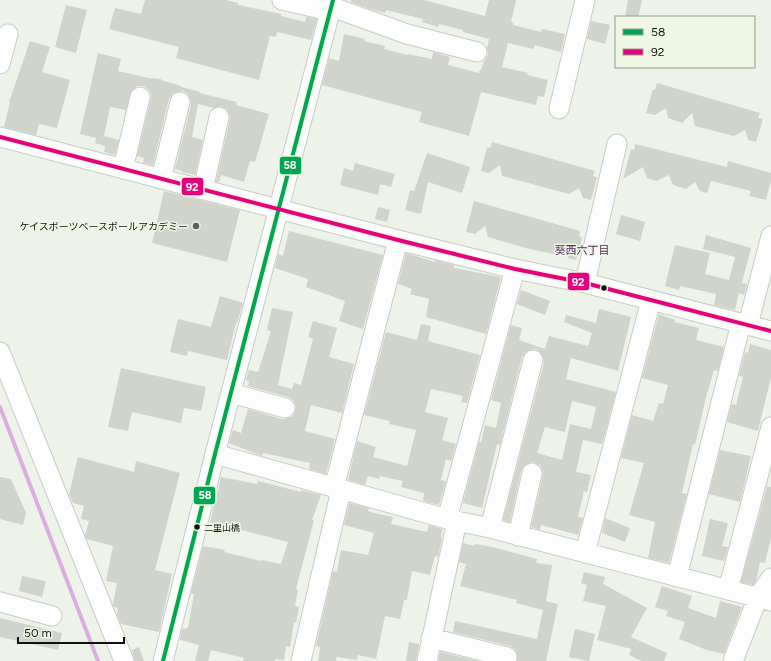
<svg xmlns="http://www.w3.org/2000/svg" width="771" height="661" viewBox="0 0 771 661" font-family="Figtree,'Noto Sans JP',sans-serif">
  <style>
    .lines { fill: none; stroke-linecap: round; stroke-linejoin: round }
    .stream { stroke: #dbaee0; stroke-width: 4 }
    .building { fill: #d0d4cc; fill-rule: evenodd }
    .minor-casing { stroke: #c8ccc4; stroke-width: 21 }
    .minor { stroke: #fcfdfc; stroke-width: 19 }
    .bus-1-casing { stroke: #edf7e4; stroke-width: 7 }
    .bus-2-casing { stroke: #edf7e4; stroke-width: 7 }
    .bus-1 { stroke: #00a651; stroke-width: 4 }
    .bus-2 { stroke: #e5007d; stroke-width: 4 }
    .poi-dot { fill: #5d6159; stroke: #edf7e4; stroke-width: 1.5 }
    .bus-dot { fill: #0f130c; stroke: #edf7e4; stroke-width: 1.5 }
    .labels { text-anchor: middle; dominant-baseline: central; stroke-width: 3; stroke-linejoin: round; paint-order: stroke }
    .bus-label { font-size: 9px; fill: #0f130c; stroke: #edf7e4; text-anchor: start }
    .poi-label { font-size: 10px; fill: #0f130c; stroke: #edf7e4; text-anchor: end }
    .neighbourhood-label { font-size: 11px; fill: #582b5e; stroke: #edf7e4 }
    .line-badge { stroke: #edf7e4; stroke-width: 1.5 }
    .badge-label { font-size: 11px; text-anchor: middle; font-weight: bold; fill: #fff }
  </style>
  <rect width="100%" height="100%" fill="#edf3e8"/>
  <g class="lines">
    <!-- stream -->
    <path class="stream" d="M0 407 98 661"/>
  </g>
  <!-- building -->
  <path class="building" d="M145 0H226L238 3V5L281 14V16L305 22 306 17 317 19 311 40 277 32 276 37 270 36 259 80 176 58 179 47 109 29 115 8 141 14Z
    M351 0H424L485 16 489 0H516L511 22 513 23V25L541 32 542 29 565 34 561 52 534 45V49L508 43 502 67 528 73 527 75 548 80 544 97 538 96 536 105 481 92 469 136 419 122 422 112 322 85 329 58 339 61 344 34 365 39 364 41 385 46 384 49 407 55 408 54 432 59 433 52 450 57 448 65 479 73 480 70H481L484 61 488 55 487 48 489 39 463 32V30L439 24 438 27 422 22 423 19 386 10 385 13 370 9 351 2Z
    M628 0H642L638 17H625Z
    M66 5 87 10 76 53 55 47Z
    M591 21 610 25 605 44 587 39Z
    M30 41 50 47 42 72 70 80 57 128 39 124 36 135 4 127 10 102H9Z
    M98 53 121 59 118 71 148 78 161 79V80L181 86V87L200 92 199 93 237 102 236 105 269 114 255 162 250 161 244 182 221 175 219 182H216L230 119 229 113 227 109 221 106 214 108 198 104 192 137 203 140 195 175 182 172 183 171 175 169 191 105 190 99 188 94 183 91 177 92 172 94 169 99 153 165 143 163 144 158 137 156 151 99V94L148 89 143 86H137L132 90 126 110 110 107 104 136 119 140 115 155 104 152 105 146 95 143 96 138 80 134Z
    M657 83 760 113 758 118 763 119 756 142 748 140 745 130 734 136 695 126 692 113 682 123 668 118 666 108 655 115 646 113 653 89 655 90Z
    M492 142 595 171 593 176 597 177 591 200 583 198 579 188 569 194 502 176 500 165 489 173 481 171 487 147 490 148Z
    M635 144 727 167 728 161 771 173V180L766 200 749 196 751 191 711 181 707 193 700 191 695 182 686 189 673 185 669 175 656 181 647 178 643 167 623 179 631 149 634 150Z
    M427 153 470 167 462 193 428 182 421 214 405 210 410 190 414 191Z
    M355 163 395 174 391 187 380 184 378 195 340 185 344 168 353 171Z
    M164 191 240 210 227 262 152 243Z
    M474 201 580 231 579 236 582 238 576 260 568 258 565 248 554 254 529 249 488 237 485 226 475 234 466 232Z
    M378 207 390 210 387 222 375 219Z
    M621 215 645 222 640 241 616 234Z
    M289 231 383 255 363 329 339 321 345 301 306 287 308 279 275 268 278 254 283 256Z
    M706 235 751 248 742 283 747 284 744 295 739 293 735 310 714 305 716 294 680 286 679 290 665 286 675 245 710 253 705 274 729 280 735 257 703 249Z
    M406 253 435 262V260L454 265V268L501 277 486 334 426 317 429 299 410 294 412 289 398 284Z
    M521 290 550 301 545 315 517 304Z
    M220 296 243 303 237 323H236L227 360 188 351 187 356 170 352 178 319 211 327Z
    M272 308 293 312 278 385 292 389 294 383 301 385 313 339 308 337 313 321 337 328 329 357 354 364 342 413 311 405 305 431 335 439 326 474 309 469 310 463 263 453 262 456 229 443 233 430 241 433 248 409 282 419 288 418 293 416 295 411 296 406 293 400 288 397 248 386 249 381 246 380 249 370 258 372 271 331 267 330Z
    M599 309 631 317 618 371 571 358 566 379 616 392 602 444 583 440 576 472 591 475 587 492 584 491 578 517 583 518 578 535 541 525 540 530 531 527 543 475 542 469 540 465 534 462 528 463 524 466 521 471 510 522 503 520 544 363 543 357 540 352 536 349 530 350 525 353 522 357 500 445 497 444 482 508 463 503 479 442H481L485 425 496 428 501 403 491 400 511 325 522 328 519 340 545 349 549 336 588 346 592 333 564 322 566 315 596 323ZM572 401 596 407 591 429 570 424 562 460 537 453 545 427 565 432Z
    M659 314 675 320 674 322 699 328 696 340 724 347 718 371 714 370 706 397 695 445 693 444 682 493 687 494 669 563 648 558 655 522 629 515 644 463 621 458 632 415 653 421 659 403 663 404 668 385 642 378Z
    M421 324 431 326 428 341 480 355 467 403 461 402 463 396 431 389 425 412 448 418 442 440 456 444 451 461 446 459 441 480 446 481 439 505 423 501 424 493 401 487 403 481 380 476 379 479 368 476 365 485 348 480 357 441 376 447 373 457 407 466 416 430 389 424 390 421 364 415 386 332 417 340Z
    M750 344 771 350V377L758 431 727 422 732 404 736 405 743 377 739 376 745 352 748 353Z
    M121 368 206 387 201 411 184 408 181 423 132 412 128 431 108 427Z
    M720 450 751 456 740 502 709 494Z
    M78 457 134 472 136 461 180 473 155 570 172 574 159 632 121 624 117 614 118 608 114 607 113 604 117 583 106 581 113 546 87 539 85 535 89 521 81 519 84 506 73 503 69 494Z
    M0 477 11 479 26 513 23 525 0 519Z
    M221 477 257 484 258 481 301 492V490L321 495 312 520H314L296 589 298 590 295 606 299 607 296 623 294 622 290 647 286 646 284 660 275 659V661H243L244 658 211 650 208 661H195L199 645 180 640 182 629 188 628 194 594 191 593 203 546 225 550 224 552 261 561V560L281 564 288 542 210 522Z
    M767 486 771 487V538L765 563 760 562 756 581 753 585 741 582Z
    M349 503 369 508 368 511 374 513 393 517 391 524 427 532 429 525 442 529 441 537 442 538 438 557 435 556 430 575 412 571 407 600H404L400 619 385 616 376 659 358 655 357 660 337 657 336 661H318L320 647 316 646 333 571 337 572 341 550 368 555 374 533 344 525Z
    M605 518 630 528 625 542 602 533Z
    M710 519 728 523 722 546 728 547 724 561 702 556Z
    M463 543 475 546V544L492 547 537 559 536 563 552 565 546 601 558 604 546 661H517V654L515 649 510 646 453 632 455 621 537 639 543 610 516 603 517 600 460 586 466 564 459 562Z
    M584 572 605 577 603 584 647 608 631 637 667 653 664 661H642L629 655 631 649 597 640 606 606 583 601 587 585 581 583Z
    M22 576 46 581 42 597 19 591Z
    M662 586 692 596 688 608 716 618 720 601 742 607 724 654 707 650 679 639 685 622 666 616 668 611 655 607Z
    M0 618 62 633 58 650 0 637Z
    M575 629 595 634 589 661 569 657Z
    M409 642 419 644 416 661H406Z
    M139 647 144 661H135L132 650Z
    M440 652 478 661H438Z"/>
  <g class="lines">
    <!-- minor casing -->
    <g class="minor-casing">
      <path id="minor" d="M282 0 330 11
        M332 7 407 34 477 52
        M0 64 8 34
        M559 109 585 0
        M0 137 398 240 515 269 585 283 771 331
        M123 169 140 97
        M161 179 180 102
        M203 190 219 117
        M585 283 617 144
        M748 325 771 236
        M0 352 124 661
        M231 393 285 408
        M215 454 447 519 490 528 771 601
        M334 488 398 240
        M447 519 515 269
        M490 528 533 360
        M518 536 532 473
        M585 553 651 300
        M677 577 741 323
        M728 590 771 427
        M0 602 52 616
        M431 638 507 657
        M163 661 215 454 333 0
        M301 661 341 490
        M427 661 457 521
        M733 661 758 597 771 578"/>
    </g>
    <!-- minor -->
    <use href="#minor" class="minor"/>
    <!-- bus-1 casing -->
    <g class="bus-1-casing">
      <path id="bus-1" d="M163 661 215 454 333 0"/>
    </g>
    <!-- bus-2 casing -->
    <g class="bus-2-casing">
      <path id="bus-2" d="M0 137 398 240 515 269 585 283 771 331"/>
    </g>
    <!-- bus-1 -->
    <use href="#bus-1" class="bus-1"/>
    <!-- bus-2 -->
    <use href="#bus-2" class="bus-2"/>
  </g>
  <!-- markers -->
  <circle class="poi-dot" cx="196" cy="226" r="4"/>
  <g class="bus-dot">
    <circle cx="604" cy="288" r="3.5"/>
    <circle cx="197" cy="527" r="3.5"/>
  </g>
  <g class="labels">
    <!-- bus labels -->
    <g class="bus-label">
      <text x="204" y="527">二里山橋</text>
    </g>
    <!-- poi labels -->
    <g class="poi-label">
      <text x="188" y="226">ケイスポーツベースボールアカデミー</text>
    </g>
    <!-- neighbourhood labels -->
    <g class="neighbourhood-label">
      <text x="582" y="250">葵西六丁目</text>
    </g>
  </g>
  <g class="line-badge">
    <rect x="279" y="156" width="23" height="19" rx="4" fill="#00a651"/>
    <rect x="181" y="177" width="23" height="19" rx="4" fill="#e5007d"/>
    <rect x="567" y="272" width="23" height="19" rx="4" fill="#e5007d"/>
    <rect x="193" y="486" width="23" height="19" rx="4" fill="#00a651"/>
  </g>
  <g class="badge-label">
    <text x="290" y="169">58</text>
    <text x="192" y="191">92</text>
    <text x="578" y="286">92</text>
    <text x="205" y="499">58</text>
  </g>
  <!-- legend -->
  <rect x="615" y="16" width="140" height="52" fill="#edf7e4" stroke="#949c8e"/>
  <rect x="623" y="29" width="20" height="6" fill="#00a651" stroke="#949c8e"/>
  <text x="651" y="36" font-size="12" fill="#0f130c">58</text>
  <rect x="623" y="49" width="20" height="6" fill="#e5007d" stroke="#949c8e"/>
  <text x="651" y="56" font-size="12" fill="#0f130c">92</text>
  <!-- scale -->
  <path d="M18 637v6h106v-6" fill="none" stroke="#0f130c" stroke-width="2"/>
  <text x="24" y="637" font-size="12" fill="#0f130c" stroke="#edf7e4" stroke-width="3" paint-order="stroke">50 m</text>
</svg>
